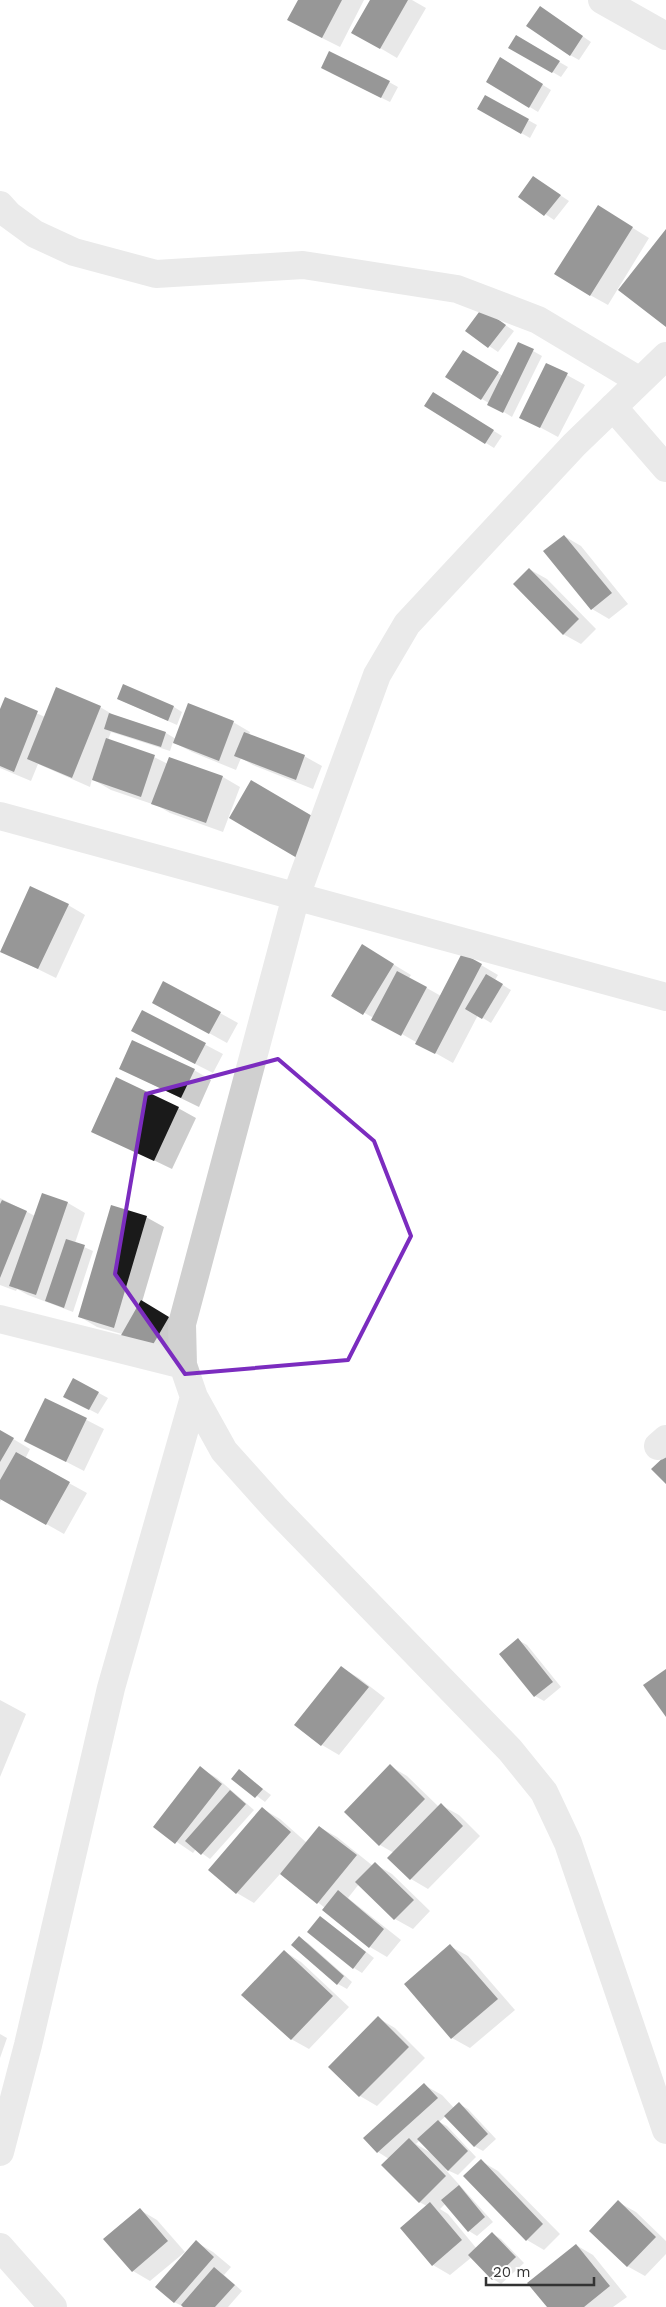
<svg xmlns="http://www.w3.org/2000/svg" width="666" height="2307" viewBox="0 0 666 2307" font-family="'Work Sans',sans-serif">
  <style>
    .shadow { fill: #0003; fill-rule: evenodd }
    .building { fill: #1a1a1a }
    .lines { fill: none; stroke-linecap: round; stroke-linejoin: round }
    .street { stroke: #d0d0d0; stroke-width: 28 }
    .marked { fill: none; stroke: #7b2cbf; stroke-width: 4; stroke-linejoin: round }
  </style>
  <rect width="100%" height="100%" fill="#fff"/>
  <!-- shadow -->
  <path class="shadow" d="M299 0H364L340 47 306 30Z
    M371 0H412L426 8 397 58 353 32Z
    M549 13 591 42 579 60 570 55Z
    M516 37 568 67 561 77 510 47Z
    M501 59 551 90 538 112 487 81Z
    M331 73 389 82 398 87 390 102Z
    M486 97 537 125 530 138 479 109Z
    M542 183 569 201 554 220 520 197Z
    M615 217 649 238 608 305 590 295Z
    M491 315 514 331 498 352 467 331Z
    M519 343 542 356 512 417 482 399 472 357 503 376Z
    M547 364 585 385 558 437 521 417Z
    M442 399 502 436 494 448 426 406Z
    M564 536 581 546 628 604 609 619 592 609Z
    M529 569 547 579 596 629 581 644 563 634Z
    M5 699 45 717 100 707 117 717 166 733 176 739 233 722 250 732 249 735 304 756 322 766 313 789 253 765 241 758 236 770 192 752 173 742 170 751 111 732 108 740 154 757 168 764 170 758 223 777 240 787 223 832 170 813 158 806 111 790 92 779 90 787 38 764 31 781 0 768V712Z
    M118 699 174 707 182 712 177 725Z
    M68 905 85 915 56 978 1 951Z
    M363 946 411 975 409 978 441 996 481 965 498 975 495 980 511 990 491 1023 478 1015 453 1063 333 995Z
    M143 1012 223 1054 213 1073 150 1041Z
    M171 1012 220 1013 238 1023 227 1043Z
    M121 1069 194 1070 211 1080 199 1107Z
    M178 1108 196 1118 172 1169 93 1131Z
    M42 1195 68 1203 85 1213 75 1243 93 1251 73 1312 28 1295 17 1289 16 1291 0 1285V1198L35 1216Z
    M146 1217 164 1227 142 1302 186 1328 161 1369 122 1334 97 1327 80 1317Z
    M73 1379 108 1398 98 1414 73 1401Z
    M46 1399 104 1429 84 1471 26 1441Z
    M0 1431 30 1449 25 1459 87 1493 64 1534 2 1499 0 1502Z
    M518 1640 527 1645 561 1687 544 1701 535 1696Z
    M342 1668 359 1678 385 1698 339 1755 322 1745 296 1725Z
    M0 1700 26 1714 0 1777Z
    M390 1766 407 1776 439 1807 441 1805 459 1815 480 1836 428 1889 411 1879 394 1853 380 1845 346 1812Z
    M200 1768 217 1778 254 1810 210 1859 196 1849 193 1853 155 1827Z
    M239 1771 271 1795 265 1802 233 1778Z
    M263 1809 280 1819 307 1843 319 1827 337 1837 373 1866 375 1864 392 1874 430 1911 413 1929 395 1919 359 1884 348 1898 401 1940 387 1957 370 1947 325 1908 281 1873 254 1903 237 1893Z
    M321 1917 374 1958 362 1973 354 1968Z
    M299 1938 308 1943 352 1982 347 1989 338 1984 293 1945Z
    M450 1946 468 1956 515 2010 470 2048 452 2038 406 1985Z
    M284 1951 301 1962 349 2007 309 2049 291 2039Z
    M378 2018 395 2028 425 2058 377 2106 360 2096 330 2067Z
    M0 2034 7 2038 0 2058Z
    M424 2085 442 2095 454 2108 459 2104 468 2109 496 2139 483 2151 474 2146 446 2116 439 2122 447 2126 476 2157 458 2175 445 2169 493 2222 477 2236 469 2231 446 2203 440 2209 448 2214 477 2249 493 2234 501 2239 524 2263 501 2284 493 2279 472 2257 450 2275 433 2265 427 2206 419 2202 389 2159 378 2152ZM420 2140 431 2153 416 2144Z
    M481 2161 498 2171 560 2234 544 2250 527 2240Z
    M618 2202 636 2212 666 2241V2254L645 2276 627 2266Z
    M140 2210 157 2220 185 2252 150 2281 133 2271Z
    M196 2242 213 2252 231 2267 224 2275 242 2291 228 2307H184L174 2302Z
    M576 2245 593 2255 627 2297 613 2307H548Z"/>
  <!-- building -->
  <path class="building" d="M298 0H342L322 38 287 20Z
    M370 0H408L380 49 351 33Z
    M540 6 583 36 570 56 526 26Z
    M516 35 560 61 552 73 508 48Z
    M329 51 390 81 381 98 321 68Z
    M500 57 543 84 529 108 486 82Z
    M485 95 529 119 521 134 477 109Z
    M533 176 561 195 544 216 518 197Z
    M598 205 633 227 590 296 554 274Z
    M666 229V327L618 290Z
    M482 308 506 325 488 348 465 331Z
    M518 342 534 349 503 413 487 405Z
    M463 350 499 372 481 400 445 377Z
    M546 363 568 373 540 428 519 418Z
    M433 392 494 430 485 444 424 406Z
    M564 535 612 593 591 610 543 551Z
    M529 568 579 619 563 635 513 584Z
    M123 684 174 706 168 721 117 699Z
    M56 687 101 706 72 778 27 759Z
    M5 697 38 711 14 772 0 766V709Z
    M188 703 234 721 219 761 173 743Z
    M109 713 166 732 161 747 104 729Z
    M244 732 305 755 296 780 234 756Z
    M106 738 155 755 141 797 92 780Z
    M169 757 223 776 206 823 151 804Z
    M251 780 319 820 297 858 229 818Z
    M30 886 69 904 38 969 0 952Z
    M362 944 394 964 363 1015 331 996Z
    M462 953 482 964 435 1054 415 1044Z
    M397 971 427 987 401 1036 371 1020Z
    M486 974 503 984 482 1019 465 1009Z
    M163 981 221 1012 209 1034 152 1003Z
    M142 1010 206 1043 195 1064 131 1031Z
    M132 1040 195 1069 181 1098 119 1069Z
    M116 1077 179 1107 154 1161 91 1132Z
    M42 1193 68 1202 36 1295 9 1286Z
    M2 1200 27 1211 0 1278V1204Z
    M111 1205 147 1216 114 1328 78 1317Z
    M66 1239 85 1245 64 1308 45 1301Z
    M141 1300 169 1317 144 1360 116 1344Z
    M73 1378 99 1392 89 1410 63 1397Z
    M45 1398 87 1418 66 1462 24 1441Z
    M0 1430 14 1438 0 1462Z
    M16 1452 70 1482 46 1525 0 1499V1480Z
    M666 1455V1484L651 1469Z
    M518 1638 553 1682 534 1697 499 1654Z
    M341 1666 369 1687 321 1746 294 1725Z
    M666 1669V1717L643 1685Z
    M390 1764 425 1799 379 1846 344 1812Z
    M200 1766 222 1784 175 1844 153 1827Z
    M239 1769 263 1789 255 1798 231 1779Z
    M230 1790 246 1804 201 1855 185 1841Z
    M441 1803 463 1826 410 1880 387 1858Z
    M262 1807 291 1832 236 1894 208 1870Z
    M319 1826 357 1855 317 1904 280 1874Z
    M375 1862 414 1900 394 1920 355 1882Z
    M338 1890 384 1929 369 1948 322 1910Z
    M320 1916 366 1952 353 1969 307 1932Z
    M299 1936 344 1976 337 1985 291 1945Z
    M450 1944 498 1999 451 2039 404 1984Z
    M284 1950 333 1996 291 2040 241 1995Z
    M378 2016 409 2047 359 2097 328 2067Z
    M424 2083 438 2098 377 2153 363 2138Z
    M459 2102 488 2134 474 2147 444 2116Z
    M438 2120 468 2151 448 2171 417 2139Z
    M409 2138 446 2176 419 2203 381 2165Z
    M481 2159 543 2224 526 2241 463 2176Z
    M459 2185 485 2217 468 2232 441 2200Z
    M618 2200 656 2237 627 2267 589 2231Z
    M430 2202 462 2240 432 2266 400 2228Z
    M140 2208 168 2241 132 2272 103 2239Z
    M492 2232 516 2257 492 2280 468 2255Z
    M196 2240 214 2257 174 2303 155 2287Z
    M576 2244 610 2286 584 2307H547L527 2283Z
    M214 2267 235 2285 215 2307H183L181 2305Z"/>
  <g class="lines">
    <!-- street -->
    <path class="street" d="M602 0 666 36
      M0 205 9 215 35 234 74 252 156 274 303 265 457 289 538 320 640 381
      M666 356 574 445 407 624 377 675 296 896 182 1324 183 1365 194 1397 224 1451 276 1509 510 1750 544 1792 568 1843 666 2130
      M613 407 666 468
      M0 816 666 997
      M0 1319 183 1365
      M658 1446 666 1439
      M0 2152 28 2045 111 1688 194 1397
      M0 2247 53 2307"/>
  </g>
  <!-- marked area -->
  <path d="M0 0H666V2307H0ZM278 1059 374 1141 411 1236 348 1360 185 1374 115 1274 146 1094Z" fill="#fff" fill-opacity=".55" fill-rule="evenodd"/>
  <path class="marked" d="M278 1059 374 1141 411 1236 348 1360 185 1374 115 1274 146 1094Z"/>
  <!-- scale -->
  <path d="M486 2277v8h108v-8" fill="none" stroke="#333333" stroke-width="2.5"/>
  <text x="493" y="2277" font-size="15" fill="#333333" stroke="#ffffff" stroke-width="4" paint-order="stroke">20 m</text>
</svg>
